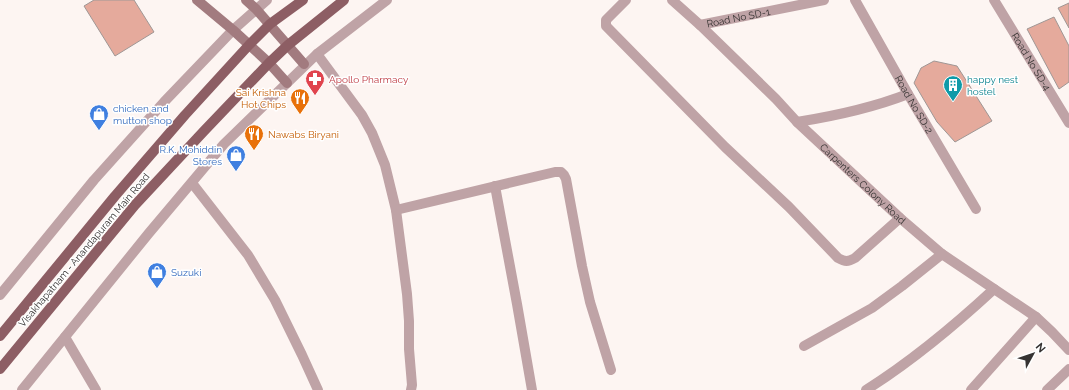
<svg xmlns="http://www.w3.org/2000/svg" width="1069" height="390" viewBox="0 0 1069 390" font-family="Raleway,sans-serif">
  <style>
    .building { fill: #e5aa9c; stroke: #9f9795 }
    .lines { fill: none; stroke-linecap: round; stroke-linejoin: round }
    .minor { stroke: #bfa3a6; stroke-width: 10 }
    .tertiary { stroke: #bfa3a6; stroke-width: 10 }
    .secondary { stroke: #a27b7f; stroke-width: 10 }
    .primary { stroke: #8d5e64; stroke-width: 10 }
    .labels { text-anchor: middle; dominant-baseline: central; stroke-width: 3; stroke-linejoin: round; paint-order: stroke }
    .street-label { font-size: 10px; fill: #363332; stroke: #fff }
    .health-label { font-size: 10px; fill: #be3a42; stroke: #fff; text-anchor: start }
    .culture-label { font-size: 10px; fill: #0d838f; stroke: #fff; text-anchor: start }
    .food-label { font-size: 10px; fill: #c56008; stroke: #fff; text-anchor: end }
    .shop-label { font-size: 10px; fill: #366cbe; stroke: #fff; text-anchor: start }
  </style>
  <rect width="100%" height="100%" fill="#fdf5f2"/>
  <!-- building -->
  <path class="building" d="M94 0H134L154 32 115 56 84 6Z
    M1069 3V28L1058 8Z
    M1054 17 1069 46V82L1059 89 1027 29Z
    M934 61 957 66 992 121 955 142 937 122 914 83 921 68Z"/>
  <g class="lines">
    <!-- minor -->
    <g class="minor">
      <path d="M626 0 606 20V26L725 147 789 207 838 258C845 262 848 262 855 258L900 218"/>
      <path id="s1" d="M672 0 700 25 776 99 797 122 900 218 942 254 1036 317 1052 332 1069 350"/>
      <path id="s2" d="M855 0 908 94 976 209"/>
      <path id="s3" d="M994 0 1069 123"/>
      <path id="s4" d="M700 25 824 0"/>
      <path d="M317 54 362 115 372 133 385 165 396 210 407 294 409 321V349L412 385 411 390"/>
      <path d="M797 122C835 116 872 108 908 94"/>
      <path d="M495 186 517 304 532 390"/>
      <path d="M396 210 555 172H561L564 175 566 179 582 266 590 302 611 370"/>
      <path d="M65 337 96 390"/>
      <path d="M804 346 872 308 902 286 942 254"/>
      <path d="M866 390C912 361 954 326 994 289"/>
      <path d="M971 390 1036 317"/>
      <path d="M1047 390 1069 369"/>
    </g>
    <!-- tertiary -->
    <path class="tertiary" d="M192 183 248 255 275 300 302 355 318 390
      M0 295 94 180 164 102 233 30 267 0
      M22 390 149 233 224 144 317 54 387 0"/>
    <!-- secondary -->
    <path class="secondary" d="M197 0 233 30 269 63 287 83
      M246 0 256 9 304 64"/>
    <!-- primary -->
    <path class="primary" d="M0 336 115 196 185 115 249 45 270 24 303 0
      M0 369 135 205 204 131 269 63 288 45 344 0"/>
  </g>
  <!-- icons -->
  <defs>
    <g id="pharmacy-pin" transform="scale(1)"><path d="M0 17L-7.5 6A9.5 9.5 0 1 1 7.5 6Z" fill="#e0444e" stroke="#fff"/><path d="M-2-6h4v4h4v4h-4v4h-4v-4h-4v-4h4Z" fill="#fff"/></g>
    <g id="building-pin" transform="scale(1)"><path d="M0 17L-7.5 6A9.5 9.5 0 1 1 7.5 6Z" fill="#0f9aa8" stroke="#fff"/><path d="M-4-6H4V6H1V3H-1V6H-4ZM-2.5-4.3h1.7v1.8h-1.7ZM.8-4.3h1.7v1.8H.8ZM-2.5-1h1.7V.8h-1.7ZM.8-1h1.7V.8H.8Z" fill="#fff"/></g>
    <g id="restaurant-pin" transform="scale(1)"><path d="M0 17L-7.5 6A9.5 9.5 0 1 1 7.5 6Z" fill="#e8710a" stroke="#fff"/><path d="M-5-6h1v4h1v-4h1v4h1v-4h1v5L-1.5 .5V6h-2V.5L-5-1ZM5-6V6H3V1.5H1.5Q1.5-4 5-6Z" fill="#fff"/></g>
    <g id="shop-pin" transform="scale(1)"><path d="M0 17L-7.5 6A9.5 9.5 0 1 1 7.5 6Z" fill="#3f7fe0" stroke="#fff"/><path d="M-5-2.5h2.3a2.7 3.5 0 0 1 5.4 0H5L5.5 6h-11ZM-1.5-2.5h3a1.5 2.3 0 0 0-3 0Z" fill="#fff"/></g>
  </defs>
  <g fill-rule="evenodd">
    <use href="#pharmacy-pin" x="315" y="79"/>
    <use href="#building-pin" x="953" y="85"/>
    <use href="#restaurant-pin" x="300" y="98"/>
    <use href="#shop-pin" x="99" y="114"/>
    <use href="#restaurant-pin" x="254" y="134"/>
    <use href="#shop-pin" x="236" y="155"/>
    <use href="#shop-pin" x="157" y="272"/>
  </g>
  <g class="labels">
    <!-- street labels -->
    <g class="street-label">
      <text stroke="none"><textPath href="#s4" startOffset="39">Road No SD-1</textPath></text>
      <text stroke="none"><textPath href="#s3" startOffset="72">Road No SD-4</textPath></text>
      <text stroke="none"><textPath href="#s2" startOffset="120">Road No SD-2</textPath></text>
      <text stroke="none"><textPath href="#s1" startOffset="265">Carpenters Colony Road</textPath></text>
      <text transform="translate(84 250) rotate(-50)">Visakhapatnam - Anandapuram Main Road</text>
    </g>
    <!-- health labels -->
    <g class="health-label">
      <text x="329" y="79">Apollo Pharmacy</text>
    </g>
    <!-- culture labels -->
    <g class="culture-label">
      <text x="967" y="79">happy nest<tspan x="967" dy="12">hostel</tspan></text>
    </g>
    <!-- food labels -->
    <g class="food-label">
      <text x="286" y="92">Sai Krishna<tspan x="286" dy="12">Hot Chips</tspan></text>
      <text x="268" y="134" text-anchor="start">Nawabs Biryani</text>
    </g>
    <!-- shop labels -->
    <g class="shop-label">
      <text x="113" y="108">chicken and<tspan x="113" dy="12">mutton shop</tspan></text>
      <text x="222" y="149" text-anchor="end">R.K. Mohiddin<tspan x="222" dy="12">Stores</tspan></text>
      <text x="171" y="272">Suzuki</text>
    </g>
  </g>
  <!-- north arrow -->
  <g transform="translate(1033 354) rotate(50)" stroke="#ffffff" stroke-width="3" paint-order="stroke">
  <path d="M0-3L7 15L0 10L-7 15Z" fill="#363332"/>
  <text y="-6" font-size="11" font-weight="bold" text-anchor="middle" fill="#363332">N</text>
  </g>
</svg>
